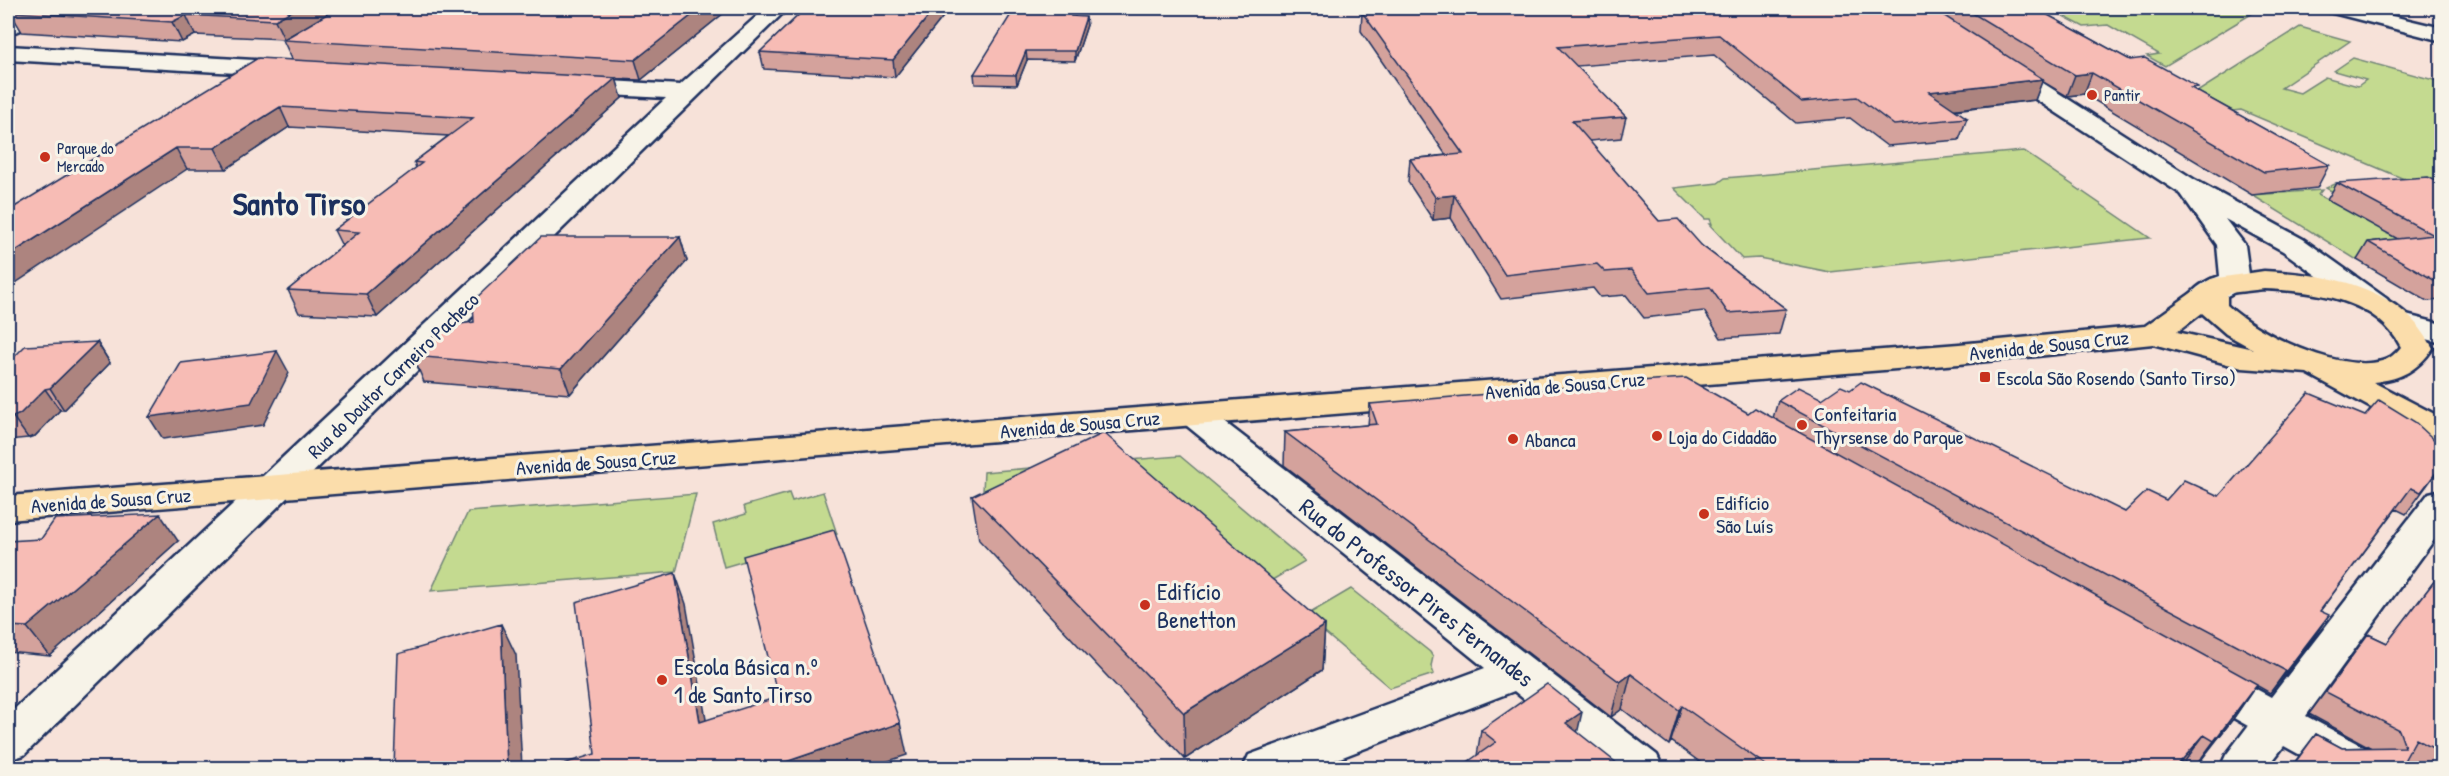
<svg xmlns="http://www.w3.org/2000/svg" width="2449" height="776" viewBox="0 0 2449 776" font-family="'Patrick Hand',sans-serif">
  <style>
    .green { fill: #c4da90; stroke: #708477; stroke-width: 1.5 }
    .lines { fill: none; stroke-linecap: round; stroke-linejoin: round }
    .minor-casing { stroke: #1b2f5e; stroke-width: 5 }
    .major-casing { stroke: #1b2f5e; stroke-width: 5 }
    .minor { fill: #f7f3e8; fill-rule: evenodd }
    .major { fill: #fbddab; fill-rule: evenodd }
    .wall { fill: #d4a29c; stroke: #1b2f5e; stroke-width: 1.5 }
    .shaded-wall { fill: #ad847f; stroke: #1b2f5e; stroke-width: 1.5 }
    .building { fill: #f7bcb5; stroke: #1b2f5e; stroke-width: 1.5 }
    .poi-dot { fill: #c8321e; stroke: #f7f3e8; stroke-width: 2 }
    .labels { text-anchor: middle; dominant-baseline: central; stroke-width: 6; stroke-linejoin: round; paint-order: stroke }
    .far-poi-label { font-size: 16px; fill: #1b2f5e; stroke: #f7f3e8; text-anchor: start }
    .street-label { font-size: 20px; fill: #1b2f5e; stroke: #f7f3e8 }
    .poi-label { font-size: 20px; fill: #1b2f5e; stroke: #f7f3e8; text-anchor: start }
    .near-poi-label { font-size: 24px; fill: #1b2f5e; stroke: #f7f3e8; text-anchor: start }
    .near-street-label { font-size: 24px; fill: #1b2f5e; stroke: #f7f3e8 }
    .town-label { font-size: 32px; font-weight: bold; fill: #1b2f5e; stroke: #f7f3e8 }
  </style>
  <rect width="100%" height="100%" fill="#f7e2d9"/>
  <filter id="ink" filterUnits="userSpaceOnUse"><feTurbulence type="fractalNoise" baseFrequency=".0167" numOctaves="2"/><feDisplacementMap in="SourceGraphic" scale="12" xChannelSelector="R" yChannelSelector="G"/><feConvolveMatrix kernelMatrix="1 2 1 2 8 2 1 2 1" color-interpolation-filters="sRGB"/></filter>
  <g filter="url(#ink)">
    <!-- green -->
    <path class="green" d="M2048 8H2248L2258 10 2165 66 2147 56 2159 54 2108 25 2084 27Z
      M2300 27 2350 41 2281 88 2300 93 2325 77 2358 86 2366 80 2334 71 2353 58 2441 82V203L2404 179 2241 110 2233 111 2197 92Z
      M2023 151 2150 238 1830 272 1759 258 1742 259 1709 224H1712L1710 219H1705L1674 188 1718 183 1725 178Z
      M2335 184 2410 226 2388 234 2414 245 2383 257 2357 260 2252 195 2322 190 2318 195 2346 210 2360 207 2326 188Z
      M1180 456 1305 561 1267 583 1128 460Z
      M1078 464 982 510 984 472Z
      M823 492 837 534 724 567 713 524 746 514 744 506 789 493 792 501Z
      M696 494 676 572 431 591 468 512Z
      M1351 589 1430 652 1433 657 1431 666 1434 674 1390 688 1305 616Z"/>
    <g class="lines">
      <!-- minor casing -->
      <g class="minor-casing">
        <path id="minor" d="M40 8H66L63 12 8 35V21Z
          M766 8H788L24 755 8 760V715L666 98 574 93 566 91 562 86 566 81 574 79 680 85Z
          M2326 8H2359L2442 28V41L2329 12Z
          M8 46 289 62 297 64 300 69 297 74 289 76 8 60Z
          M2002 60 2010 62 2195 180 2303 239 2387 299 2391 305 2387 311 2376 314 2365 311 2283 251 2225 219 2245 245 2250 282 2245 288C2226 293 2214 310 2192 304L2188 298C2195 287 2207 280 2220 276L2217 245 2181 194 1994 72 1991 67 1994 62Z
          M2402 314 2442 324V343L2391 330 2387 323 2391 316Z
          M1193 404 1205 407 1657 755 1663 768H1609L1514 691 1314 768H1243L1249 755 1485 668 1181 421 1176 414 1181 407Z
          M2442 490V529L2306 716 2379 755 2385 768H2324L2284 746 2267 768H2220L2226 755 2248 726 2189 693 2183 681 2189 669 2204 664 2219 669 2271 697 2429 493Z"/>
      </g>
      <!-- major casing -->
      <g class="major-casing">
        <path id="major" d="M2264 271C2329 274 2400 286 2433 348 2417 371 2401 379 2373 382L2442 418V443L2430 440 2307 373 2242 368 2153 344 1959 364 8 520V496L1959 344 2145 326 2211 279ZM2264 289C2313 291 2376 298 2401 347 2396 353 2390 359 2382 361 2340 373 2258 334 2227 305V295L2229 293ZM2202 313 2226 334 2253 349 2177 332Z"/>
      </g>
      <!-- minor -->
      <use href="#minor" class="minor"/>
      <!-- major -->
      <use href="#major" class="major"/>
    </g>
    <!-- wall -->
    <path class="wall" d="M8 8H730L641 80 616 79 622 98 377 317 299 313 288 290 342 246 334 230 416 168 414 162 448 136 289 127 226 169H187L8 211 292 59 283 40 284 39 195 35 182 42 22 32 13 17 8 19Z
      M806 8H950L895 77 764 69 760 52Z
      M1078 8 1075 16 1087 25 1075 61 1027 60 1017 85 975 84 974 74Z
      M1368 8H2035L2130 60 2196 91 2329 165 2317 188 2252 195 2084 94 2067 96 2042 81 2035 100 1955 110 1967 118 1959 140 1887 146 1850 118 1796 123 1714 55 1576 66 1626 117 1621 138 1589 141 1659 221 1702 246 1786 309 1779 334 1721 338 1704 311 1644 318 1626 295 1600 297 1593 288 1501 299 1451 218 1433 220 1408 182 1410 159 1446 155 1361 31 1362 12Z
      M2337 183 2442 184V300L2427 301 2357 260 2368 242 2398 239 2327 200Z
      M680 237 687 261 570 394 424 382 413 356 474 322Z
      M97 342 110 363 64 410H60L35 436 28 438 8 440V363Z
      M1822 399 2125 512 2166 500 2219 496 2442 465 2406 514 2396 509 2320 611 2314 637 2270 693 2256 685 2233 719 2195 768H1708L1671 741 1669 745 1622 709 1611 717 1284 465 1285 432 1368 425 1370 404 1748 413 1773 418 1778 401Z
      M972 496 1325 625 1322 670 1185 759 979 540Z
      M8 541H178L50 656 8 652Z
      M2442 571V768H2410L2402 764 2400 768H2290L2316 734 2342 748 2370 747 2309 714 2368 634 2387 643Z
      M1582 712 1477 756 1481 730Z"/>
    <!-- shaded-wall -->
    <path class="shaded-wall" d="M8 8H35L11 12 13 17 8 19Z
      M297 8H340L284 39 275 20Z
      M701 8H730L641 80 635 60Z
      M935 8H950L895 77 893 60Z
      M1074 8H1078L1071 25V16Z
      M186 15 195 35 182 42 172 22Z
      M1086 17 1087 25 1075 61V51Z
      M1026 51 1027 60 1017 85 1016 75Z
      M2092 73 2084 94 2067 96 2075 75Z
      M616 78 622 98 377 317 366 294Z
      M2043 79 2035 100 1922 113 1929 92Z
      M280 107 289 127 226 169 215 148Z
      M176 148 187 169 8 288V256Z
      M1454 195 1451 218 1433 220 1435 197Z
      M680 237 687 261 570 394 561 369Z
      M97 342 110 363 64 410 50 388Z
      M277 351 289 373 263 425 163 439 149 417Z
      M45 389 60 410 35 436 28 438 13 417Z
      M160 514 178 541 50 656 27 627Z
      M675 573 686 604 712 754 700 722Z
      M2329 615 2314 637 2270 693 2286 671Z
      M501 624 516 655 522 768H507Z
      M1325 625 1322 670 1185 759 1184 713Z
      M1631 674 1622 709 1611 717 1620 682Z
      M2257 684 2233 719 2194 768 2214 741Z
      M1682 706 1671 741 1669 745 1679 710Z
      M1582 712 1575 743 1566 723Z
      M900 723 907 755 867 768H768Z
      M2204 735 2180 768H2175Z"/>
    <!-- building -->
    <path class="building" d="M22 8H297L275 20 186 15 172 22 11 12Z
      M337 8H701L635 60 283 40Z
      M806 8H935L893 60 760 52Z
      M1015 8H1074L1071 16 1086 17 1075 51H1026L1016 75 974 74Z
      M1368 8H1932L2043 79 1929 92 1967 118 1894 125 1857 97 1802 102 1719 35 1558 47 1626 117 1572 121 1659 221 1678 219 1702 246 1786 309 1728 313 1710 287 1649 293 1631 270 1605 272 1597 264 1505 275 1454 195 1435 197 1410 159 1463 154 1362 12Z
      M1964 8H2035L2130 60 2145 58 2198 87 2191 88 2329 165 2264 172 2092 73 2075 75Z
      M258 58 616 78 366 294 288 290 359 232 334 230 422 163 414 162 473 118 280 107 215 148H176L8 256V211Z
      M2428 177 2442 184V283H2439L2368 242 2434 235 2337 183Z
      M541 237H680L561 369 413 356 445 326 474 322 473 301Z
      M97 342 50 388 45 389 20 414 13 417H8V363L25 346Z
      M277 351 251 403 149 417 181 363Z
      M1686 378 1748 413 1755 408 2257 684 2214 741 2204 735 2175 768H1770L1682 706 1679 710 1631 674 1620 682 1285 432 1377 424 1370 404 1570 387 1589 389 1638 386 1639 381Z
      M1861 382 2125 512 2147 491 2166 500 2184 480 2219 496 2309 393 2365 416 2379 400 2415 422 2442 447V465L2421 492 2411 488 2320 611 2329 615 2286 671 1778 401 1798 387 1822 399 1841 386 1850 390Z
      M1104 433 1325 625 1184 713 972 496Z
      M160 514 27 627 8 626V541L41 539 55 519Z
      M834 530 900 723 768 768H550L595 754 576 602 675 573 700 722 778 697 743 556Z
      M2442 571V753L2416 739 2400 768H2291L2316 734 2342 748 2405 747 2399 730 2326 692 2368 634 2387 643Z
      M501 624 507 768H394L398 654Z
      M1547 684 1582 712 1566 723 1623 768H1459L1496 742 1481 730Z"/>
  </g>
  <!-- markers -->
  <g class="poi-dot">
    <circle cx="2092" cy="95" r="6"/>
    <circle cx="45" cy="157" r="6"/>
    <rect x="1979" y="371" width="12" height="12" rx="3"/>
    <circle cx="1802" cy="425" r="6"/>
    <circle cx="1657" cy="436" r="6"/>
    <circle cx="1513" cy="439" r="6"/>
    <circle cx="1704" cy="514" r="6"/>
    <circle cx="1145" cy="605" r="6"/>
    <circle cx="662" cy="680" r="6"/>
  </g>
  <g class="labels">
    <!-- far-poi labels -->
    <g class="far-poi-label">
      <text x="2104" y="95">Pantir</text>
      <text x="57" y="148">Parque do<tspan x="57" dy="18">Mercado</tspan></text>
    </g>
    <!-- street labels -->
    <g class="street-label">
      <text transform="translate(2049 345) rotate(-6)">Avenida de Sousa Cruz</text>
      <text transform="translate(393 375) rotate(-44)">Rua do Doutor Carneiro Pacheco</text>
      <text transform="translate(1565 385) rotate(-5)">Avenida de Sousa Cruz</text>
      <text transform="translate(1080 424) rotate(-5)">Avenida de Sousa Cruz</text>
      <text transform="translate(596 462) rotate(-4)">Avenida de Sousa Cruz</text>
      <text transform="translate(111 500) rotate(-4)">Avenida de Sousa Cruz</text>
    </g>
    <!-- poi labels -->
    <g class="poi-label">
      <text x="1997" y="377">Escola São Rosendo (Santo Tirso)</text>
      <text x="1814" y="413">Confeitaria<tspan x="1814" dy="23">Thyrsense do Parque</tspan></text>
      <text x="1669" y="436">Loja do Cidadão</text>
      <text x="1525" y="439">Abanca</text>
      <text x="1716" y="502">Edifício<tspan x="1716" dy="23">São Luís</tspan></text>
    </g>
    <!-- near-poi labels -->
    <g class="near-poi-label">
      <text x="1157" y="591">Edifício<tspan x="1157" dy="28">Benetton</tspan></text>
      <text x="674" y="666">Escola Básica n.º<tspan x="674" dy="28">1 de Santo Tirso</tspan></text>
    </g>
    <!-- near-street labels -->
    <g class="near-street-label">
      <text transform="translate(1417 592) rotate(38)">Rua do Professor Pires Fernandes</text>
    </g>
    <!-- town labels -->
    <g class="town-label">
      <text x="299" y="203">Santo Tirso</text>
    </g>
  </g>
  <!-- margin -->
  <rect width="2449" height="776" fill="none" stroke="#f7f3e8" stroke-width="30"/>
  <rect x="15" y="15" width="2419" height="746" fill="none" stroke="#1b2f5e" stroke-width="2" filter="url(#ink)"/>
</svg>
